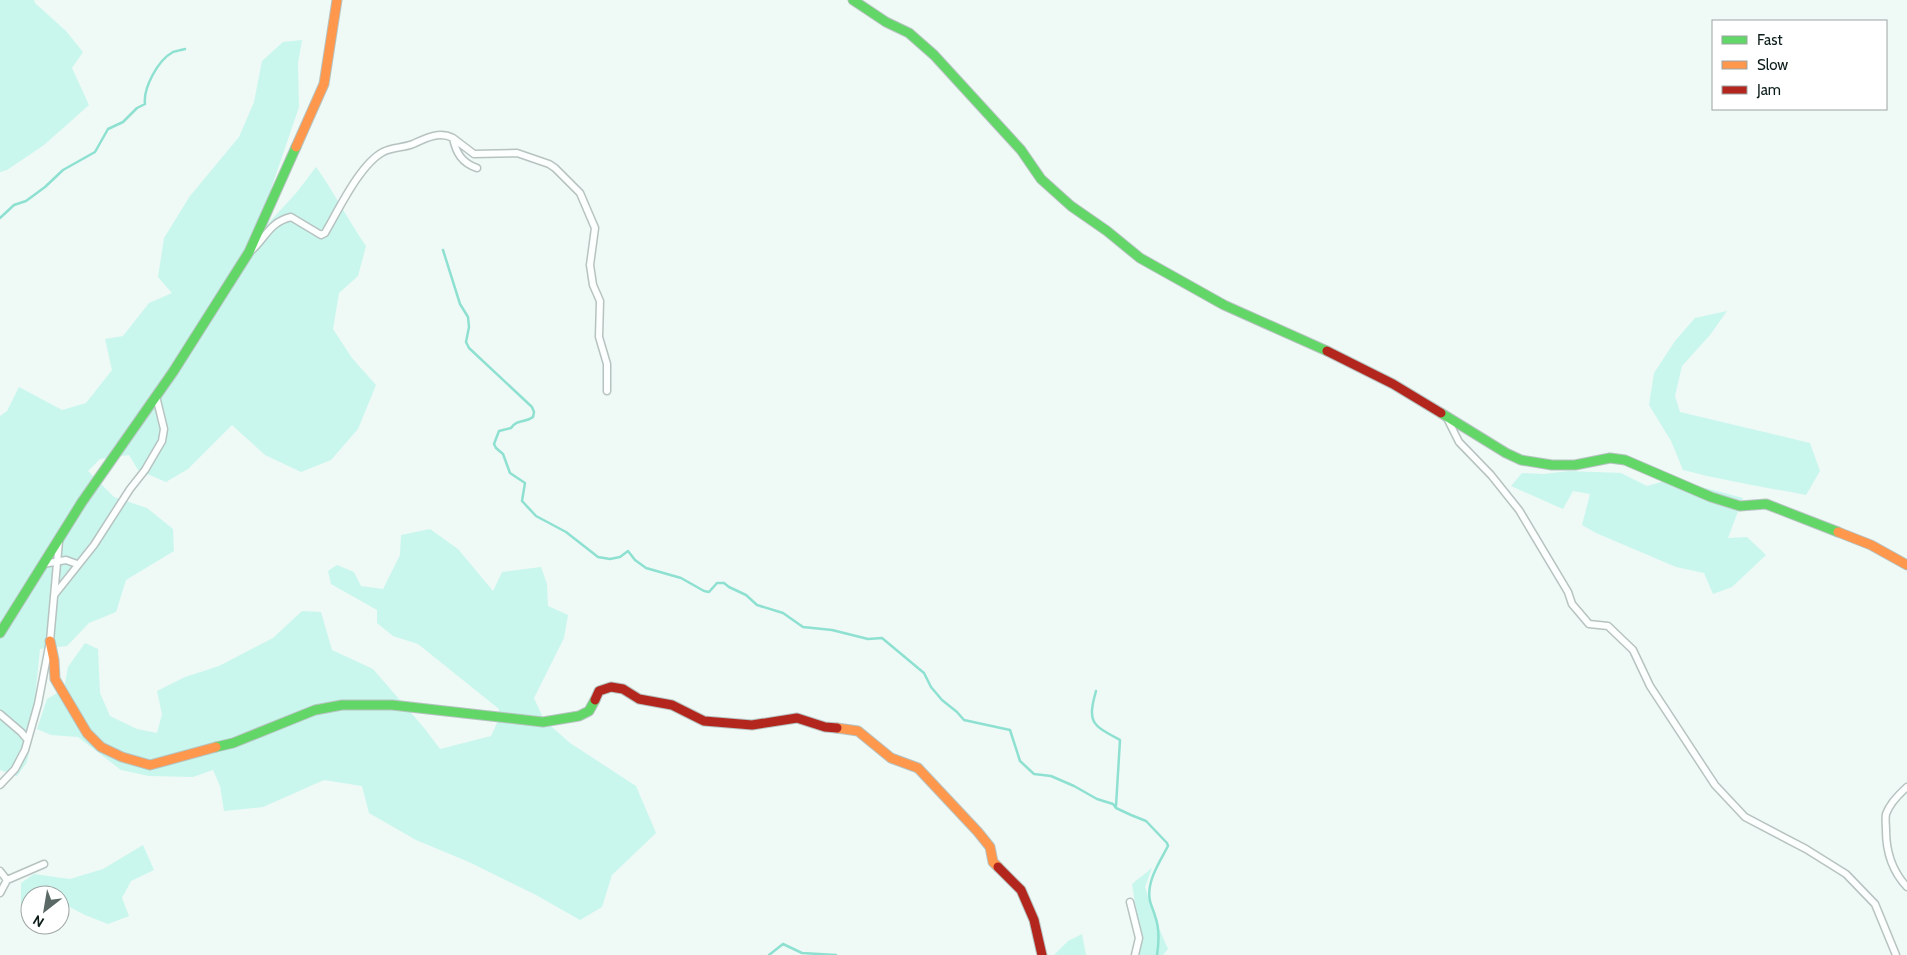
<svg xmlns="http://www.w3.org/2000/svg" width="1907" height="955" viewBox="0 0 1907 955" font-family="Cabin,sans-serif">
  <style>
    .green { fill: #c9f7ed }
    .lines { fill: none; stroke-linecap: round; stroke-linejoin: round }
    .stream { stroke: #8ee1d1; stroke-width: 2.5 }
    .street-casing { stroke: #b6c3c0; stroke-width: 9 }
    .fast-casing { stroke: #b6c3c0; stroke-width: 11 }
    .slow-casing { stroke: #b6c3c0; stroke-width: 11 }
    .jam-casing { stroke: #b6c3c0; stroke-width: 11 }
    .street { stroke: #fdfefe; stroke-width: 6 }
    .fast { stroke: #63d668; stroke-width: 9 }
    .slow { stroke: #ff974d; stroke-width: 9 }
    .jam { stroke: #b3261e; stroke-width: 9 }
  </style>
  <rect width="100%" height="100%" fill="#eff9f6"/>
  <!-- green -->
  <path class="green" d="M0 0H34L35 3 66 31 83 52 72 68 89 105 44 145 7 170 0 172Z
    M302 40 298 63 299 107 254 239 297 192 316 167C334 192 348 220 366 246L358 276 339 293 333 329 352 358 376 385 358 429 331 460 301 472 265 455 232 425 188 469 166 482 138 470 129 455 100 459 88 471 114 497 147 508 173 529 174 551 126 580 116 612 89 623 67 646 40 649 30 748 27 762 17 776 0 770V416L7 411 19 387 62 410 86 403 112 370 105 339 123 336 149 303 172 293 158 277 164 238 190 196 239 137 254 102 262 61 283 42Z
    M1727 311 1710 335 1682 366 1675 396 1680 412 1810 443 1820 471 1806 495C1765 487 1724 481 1683 470L1671 441 1649 405 1654 373 1675 341 1695 318Z
    M1569 471 1621 473 1647 486 1672 479 1743 498 1728 538 1747 537 1766 555 1732 587 1713 594 1704 573 1676 567 1596 533 1582 525 1590 494 1573 491 1563 509 1511 486 1522 473 1544 474Z
    M430 529 458 549 493 591 502 572 541 567 547 584 548 606 568 615 564 638 534 698 544 720 570 743 636 786 656 833 612 875 602 907 580 920 536 895 469 862 416 840 369 813 362 786 324 780 263 807 224 811 220 786 213 770 193 777 149 776 121 770 78 737 51 735 37 729 47 699 64 689 68 667 85 643 98 649 100 693 110 716 137 729 157 733 162 714 157 691 185 677 219 666 273 638 302 611 321 612 332 650 373 669 425 729 440 749 491 736 498 721 499 709 418 644 393 636 377 623V610L331 584 328 571 337 565 354 572 361 586 383 589 400 555 401 535Z
    M143 845 154 870 131 881 122 898 129 916 108 924 85 915 60 902V895H30V924H27L21 904V883L34 874 70 879 103 869Z
    M1152 868 1145 887 1155 919 1168 949 1163 955H1136L1138 922 1132 884Z
    M1082 934 1086 955H1054L1068 941Z"/>
  <g class="lines">
    <!-- stream -->
    <path class="stream" d="M0 218 14 205 26 201 45 187 63 170 95 152 108 129 123 122 137 108 145 104C143 88 158 60 173 52 176 51 181 50 185 49
      M443 250 460 304 468 317 469 327 466 342 469 348 532 407 534 412 533 417C525 423 517 419 511 428L499 431 494 444 496 448 503 454 510 473 525 483 522 501 536 516 566 532 598 557 610 559 620 557 628 551 635 560 646 568 681 578 704 591 709 592 717 583H724L729 587 746 595 757 605 783 613 803 627 832 630 868 639 882 638 924 673 931 687 942 700 957 712 964 720 1010 730 1020 761 1034 774 1051 776 1074 786 1097 799 1113 804 1116 808 1131 815 1146 821 1167 843 1168 846C1159 863 1146 882 1150 901 1151 906 1154 911 1155 916 1160 929 1159 942 1157 955
      M1096 691C1087 723 1092 725 1120 740L1116 806
      M769 955 783 944 802 953 836 955"/>
    <!-- street casing -->
    <g class="street-casing">
      <path id="street" d="M453 138 474 154 517 153 549 164 555 168 580 193 595 228 590 265 593 285 600 301 599 337 607 364V391
        M252 250C266 237 270 222 291 217L321 235 325 233C338 211 360 164 383 152 392 147 403 148 413 144 426 138 439 131 453 138 456 153 462 163 477 168
        M1447 418 1459 442 1491 475 1519 510 1568 592 1572 604 1589 624 1608 626 1633 650 1650 686 1715 785 1745 817 1806 849 1846 874 1875 904 1896 955
        M43 564 66 560 77 564
        M55 594 94 545 130 489 145 470 162 441 164 429 156 396
        M0 714 21 732 27 739
        M0 785 15 769 25 750 38 704 50 641 59 541
        M1907 787C1898 795 1890 803 1886 814 1885 819 1886 825 1886 830 1886 852 1892 871 1907 887
        M0 871 7 880 44 864
        M0 893 7 880
        M1130 902 1139 938 1135 955"/>
    </g>
    <!-- fast casing -->
    <g class="fast-casing">
      <path id="fast" d="M853 0 886 22 909 33 934 55 1021 150 1041 179 1071 206 1107 231 1140 258 1224 305 1327 351
        M1441 413 1506 453 1521 460 1552 465H1575L1610 458 1625 460 1711 497 1740 506 1766 504 1838 532
        M0 633 82 502 173 372 249 252 296 147
        M216 747 233 743 315 710 342 705H392L543 722 579 716 589 711 595 700"/>
    </g>
    <!-- slow casing -->
    <g class="slow-casing">
      <path id="slow" d="M296 147 324 84 337 0
        M1838 532 1871 545 1907 565
        M50 641 54 660 55 679 87 733 101 747 122 757 150 765 216 747
        M837 728 858 731 891 758 918 768 978 832 990 847 993 862 998 867"/>
    </g>
    <!-- jam casing -->
    <g class="jam-casing">
      <path id="jam" d="M1327 351 1393 384 1441 413
        M595 700 599 691 611 687 623 689 639 699 672 705 704 721 752 725 797 718 825 727 837 728
        M998 867 1021 890 1034 920 1042 955"/>
    </g>
    <!-- street -->
    <use href="#street" class="street"/>
    <!-- fast -->
    <use href="#fast" class="fast"/>
    <!-- slow -->
    <use href="#slow" class="slow"/>
    <!-- jam -->
    <use href="#jam" class="jam"/>
  </g>
  <!-- legend -->
  <rect x="1712" y="20" width="175" height="90" fill="#ffffff" stroke="#9da4a3"/>
  <rect x="1722" y="36" width="25" height="8" fill="#63d668" stroke="#9da4a3"/>
  <text x="1757" y="45" font-size="15" fill="#0b1c19">Fast</text>
  <rect x="1722" y="61" width="25" height="8" fill="#ff974d" stroke="#9da4a3"/>
  <text x="1757" y="70" font-size="15" fill="#0b1c19">Slow</text>
  <rect x="1722" y="86" width="25" height="8" fill="#b3261e" stroke="#9da4a3"/>
  <text x="1757" y="95" font-size="15" fill="#0b1c19">Jam</text>
  <!-- north arrow -->
  <g transform="translate(45 910) rotate(211)"><circle r="24" fill="#ffffff" stroke="#9da4a3"/>
  <path d="M0-4L9 19L0 12L-9 19Z" fill="#5b6966"/>
  <text y="-8" font-size="14" font-weight="bold" text-anchor="middle" fill="#0b1c19">N</text>
  </g>
</svg>
